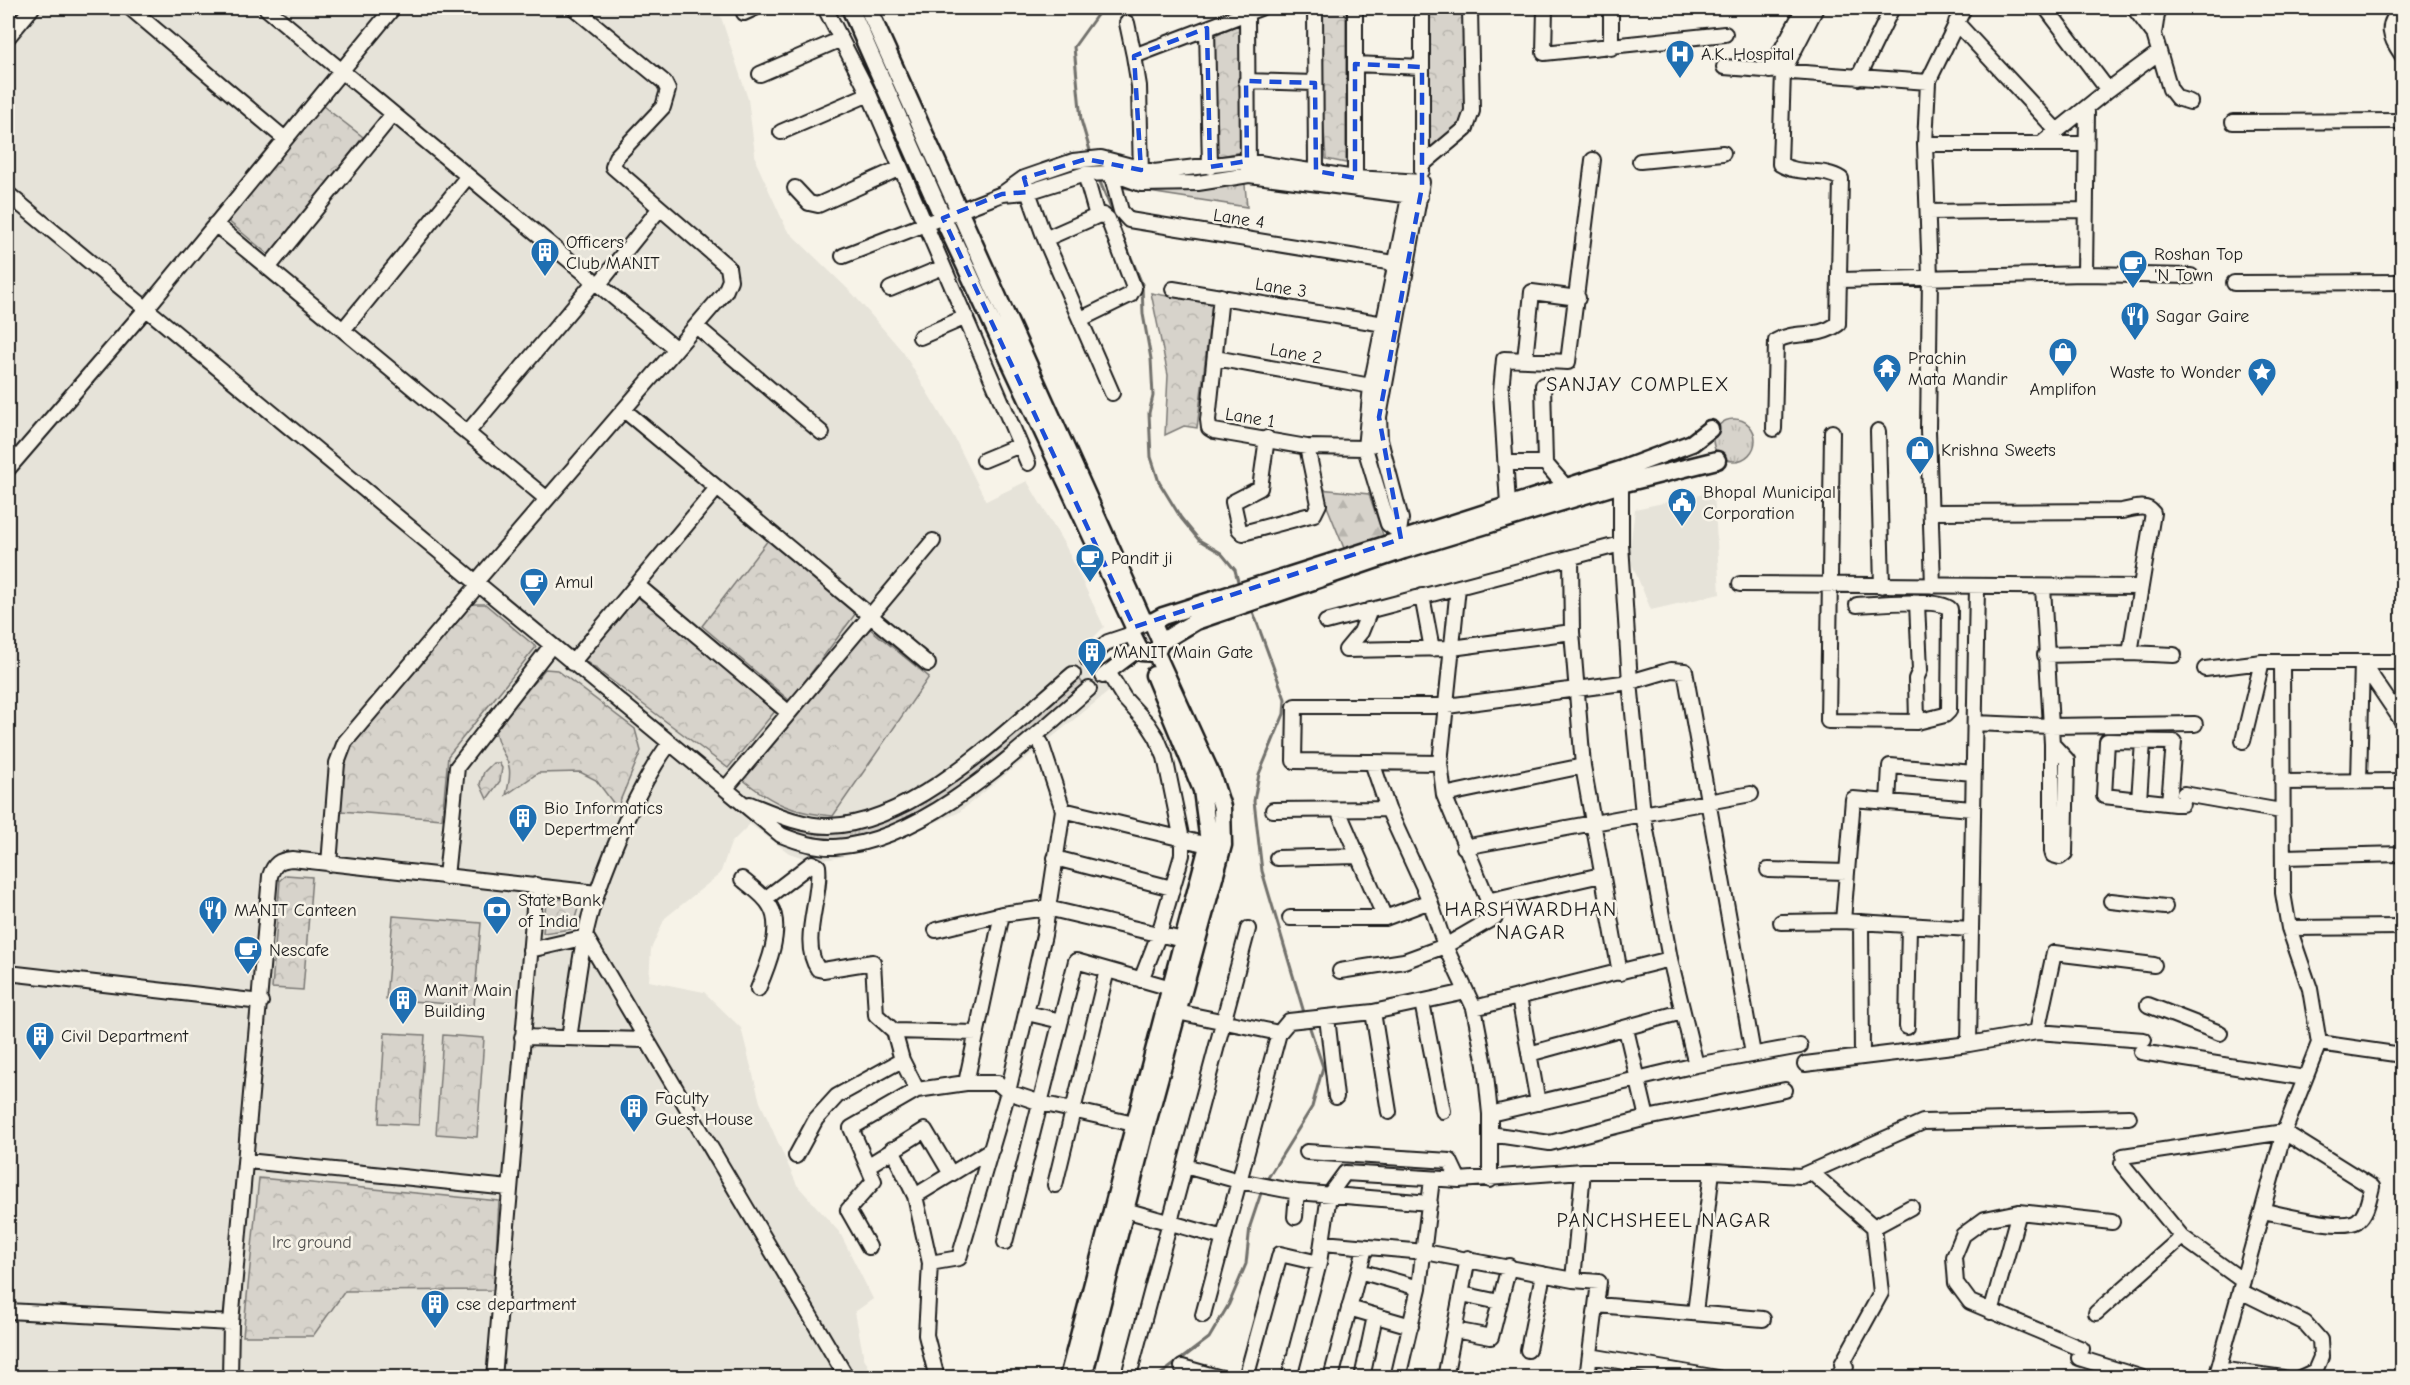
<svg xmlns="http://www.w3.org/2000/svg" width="2410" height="1385" viewBox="0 0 2410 1385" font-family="'Comic Neue',sans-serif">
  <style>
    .built { fill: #e6e3d9 }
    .grass { fill: url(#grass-tufts); stroke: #7a7874; stroke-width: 1.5 }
    .forest { fill: url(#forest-firs); stroke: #7a7874; stroke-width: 1.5 }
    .park { fill: url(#park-crowns); stroke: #7a7874; stroke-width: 1.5 }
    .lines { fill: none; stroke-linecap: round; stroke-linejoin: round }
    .stream { stroke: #72716c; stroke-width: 3 }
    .minor-casing { stroke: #1c1c1c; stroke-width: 18 }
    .major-casing { stroke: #1c1c1c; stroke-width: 21 }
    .minor { stroke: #f7f3e8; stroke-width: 14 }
    .major { stroke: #f7f3e8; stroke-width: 16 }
    .marked { fill: none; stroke: #1d4ed8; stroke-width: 4.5; stroke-dasharray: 12 8; stroke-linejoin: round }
    .labels { text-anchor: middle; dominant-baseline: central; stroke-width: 5; stroke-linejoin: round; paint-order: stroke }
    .poi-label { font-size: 18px; fill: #1c1c1c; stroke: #f7f3e8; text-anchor: start }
    .street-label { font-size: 18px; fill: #1c1c1c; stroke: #f7f3e8 }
    .park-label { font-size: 18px; fill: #545351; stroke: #f7f3e8 }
    .neighbourhood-label { font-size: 20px; letter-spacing: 1.5px; fill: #1c1c1c; stroke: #f7f3e8 }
  </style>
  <defs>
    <pattern id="grass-tufts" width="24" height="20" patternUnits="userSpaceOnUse" patternTransform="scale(1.5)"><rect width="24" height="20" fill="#d7d3cb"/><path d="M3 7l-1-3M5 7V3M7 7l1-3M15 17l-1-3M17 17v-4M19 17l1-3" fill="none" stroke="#b8b5ae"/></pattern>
    <pattern id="forest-firs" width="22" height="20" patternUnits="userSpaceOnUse" patternTransform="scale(1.5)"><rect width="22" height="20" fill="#d7d3cb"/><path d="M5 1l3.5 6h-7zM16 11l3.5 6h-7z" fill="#b8b5ae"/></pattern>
    <pattern id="park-crowns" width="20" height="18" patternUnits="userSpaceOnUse" patternTransform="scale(1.5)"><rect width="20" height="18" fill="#d7d3cb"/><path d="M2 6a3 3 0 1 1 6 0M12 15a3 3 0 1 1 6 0" fill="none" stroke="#b8b5ae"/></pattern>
  </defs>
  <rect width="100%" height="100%" fill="#f7f3e8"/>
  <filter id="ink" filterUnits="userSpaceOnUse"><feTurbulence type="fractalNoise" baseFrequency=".0167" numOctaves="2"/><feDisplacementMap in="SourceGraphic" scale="12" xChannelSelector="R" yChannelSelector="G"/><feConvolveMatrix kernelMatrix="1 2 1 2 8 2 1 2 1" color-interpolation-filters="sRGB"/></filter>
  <g filter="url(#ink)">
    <!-- built -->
    <path class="built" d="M8 8H718L748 99 756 162 787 230 853 294 903 352 954 437 986 501 1027 481 1066 547 1104 627 1081 650 1112 689 958 813 864 851 831 859H807L789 853 750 824 731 843 720 874 665 918 651 949 649 981 704 992 741 1028 760 1102 797 1185 840 1233 873 1299 855 1312 864 1359 875 1377 97 1378 93 1373 8 1376Z
      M1714 492 1720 594 1651 610 1629 557 1635 509Z"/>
    <!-- grass -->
    <path class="grass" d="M1244 174 1247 207 1123 188 1117 178 1142 182Z
      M1713 440a21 21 0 1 1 42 0a21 21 0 1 1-42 0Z
      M1077 676 1084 685C1017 742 958 805 872 832 858 836 842 842 827 841 806 840 786 831 768 820L837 832 903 810 932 797Z"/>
    <!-- forest -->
    <path class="forest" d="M1320 489 1369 494 1384 538 1346 553Z"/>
    <!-- park -->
    <path class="park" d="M1323 8H1346V163L1326 159 1323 116Z
      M1427 8H1465L1467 119 1427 159Z
      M1240 24 1241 152 1216 157 1215 35Z
      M319 103 363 137 270 256 227 220Z
      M1151 293 1212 304 1197 428 1184 426 1165 435 1168 375Z
      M768 540 856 613 790 701 702 626Z
      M638 596 776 710 728 768 584 660Z
      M472 604H485L536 647 448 756 442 819 341 811 344 769 350 748 459 616Z
      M869 628 929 677 833 816C793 813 773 804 742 779Z
      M545 669 557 670 635 729 641 751 617 808 596 780 580 772 538 773 506 795C517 755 500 762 495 730Z
      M493 763H499L502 768 500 781 487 799 480 784 484 772Z
      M286 875 312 877 303 990 272 988 280 880Z
      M550 898 580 901 572 929 543 933 546 902Z
      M393 916 481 923 474 1006 386 999Z
      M385 1033 425 1035 419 1125 379 1123Z
      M443 1035 484 1038 477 1137 436 1134Z
      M259 1178 499 1201 494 1290 345 1291 313 1336H243Z"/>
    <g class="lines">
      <!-- stream -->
      <path class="stream" d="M1091 154 1081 120 1074 47 1102 8
        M1098 177 1142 284 1143 314 1151 359 1153 396 1149 413 1151 457 1159 482 1181 518 1199 540 1221 553 1235 570 1239 585
        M1252 609 1285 699 1284 714 1259 774 1254 801 1262 871 1305 1016
        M1266 1181 1312 1107 1323 1067 1309 1025
        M1156 1378 1209 1338 1229 1304 1246 1264 1250 1226 1262 1190"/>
      <!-- minor casing -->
      <g class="minor-casing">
        <path id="minor" d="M130 8 285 139
          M266 8 676 349
          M825 8 869 94 1028 463
          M1315 8 1316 171
          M1545 8 1544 53 1725 34
          M2046 8 2108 90
          M2134 8 2154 34
          M2158 8 2154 34 2170 89 2177 98 2190 102
          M2402 10C2384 24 2390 38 2402 55
          M744 13 755 8
          M1247 13 1248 170
          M1956 22 2057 131
          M1127 23 1134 56
          M1207 28 1210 167
          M8 37 32 8
          M1611 48V8
          M1355 64 1422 67
          M1724 67 1928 82
          M1770 71 1804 8
          M760 74 839 40
          M1858 78 1892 8
          M1246 81 1315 83
          M2233 122 2402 121
          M781 132 869 94
          M1925 144H2085
          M2041 144 2108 90 2158 53
          M1640 161 1723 153
          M1422 165 1466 128 1472 111 1470 8
          M1422 171V8
          M1111 173 1121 211 1129 220 1394 263
          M1141 176 1139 86 1134 56 1260 8
          M1025 183 1045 239 1112 393
          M1355 187V8
          M795 188 809 203 818 205 900 168
          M8 194 781 835C798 842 816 848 835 847 927 841 1022 746 1089 689
          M1002 194 1028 192 1085 174 1111 173 1141 184 1198 183 1249 175 1420 197
          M1928 212 2085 210
          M215 224 547 499
          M1045 239 1097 216
          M843 256 1002 194 1024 178 1073 161 1101 158 1154 172 1247 161 1355 178 1422 182 1379 417 1380 440 1401 519 1399 532 1403 547
          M268 268 393 114
          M2085 274 2087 109
          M1841 280 2085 274 2191 276
          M2234 283 2402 282
          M599 284 660 208
          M890 289 943 267
          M1173 289 1390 325
          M1221 296 1208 420 1209 428 1214 431 1307 447 1365 448 1373 444
          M1081 319 1130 295 1134 288 1108 219 1103 215 1097 216 1085 174
          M696 326 822 433
          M343 330 468 176
          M920 337 966 317
          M1215 358 1371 386
          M1525 360 1532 292 1578 298
          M1543 385 1545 463
          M624 410 928 664
          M1774 429 1776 341C1798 329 1815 340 1838 324L1841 179C1823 167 1800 176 1780 164L1783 72 1816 8
          M1878 431 1882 586
          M1832 432 1828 721 1917 722 1916 679 1920 670 1917 603
          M467 433 595 281
          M1267 438 1260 488 1233 502 1239 529 1243 533 1314 514 1319 504 1307 447
          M984 460 1020 445
          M1506 463H1545L1566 487
          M8 469 146 309 393 8
          M1621 474V544L1630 682 1643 814 1670 959 1696 1065
          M1508 505 1501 391 1504 359 1568 362 1593 160
          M1931 512 2122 511C2133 509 2146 503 2153 513L2130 653
          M1399 532 1388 524 1365 448 1371 386 1411 187
          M1571 558 1572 632 1583 766 1620 973
          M475 583 725 292 730 280 728 267 613 167 616 157 663 107 668 90 664 82 574 8
          M1740 584 2141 587
          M637 585 789 713
          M1933 586 1928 430 1930 277 1925 144 1928 82 1964 8
          M2043 587 2052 744 2067 760 2065 853 2060 857 2053 855 2052 851V744
          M1422 596 1432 649
          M1857 605C1874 604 1940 598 1950 609L1949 711 1945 715 1917 722
          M1370 610 1361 632 1346 650 1452 648 1572 632
          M1326 622 1621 544
          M2045 655 2130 653 2174 655
          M1088 660 1108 642 1132 634
          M2402 662H2362L2402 721
          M572 663 717 488
          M2205 669 2262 662H2362L2359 781
          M1108 672 1124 698 1148 724 1157 738 1165 757 1182 840V855L1159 934 1141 980
          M1103 676 1139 649
          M1975 723 2050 726 2195 724
          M2243 741 2262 662
          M1372 762 1388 809 1430 901 1445 946 1474 1008 1485 1065 1490 1114V1180
          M1440 763 1294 761 1295 706H1447L1630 682 1671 670 1685 671 1753 1054
          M2282 782 2402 781
          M726 788 933 541
          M2184 794 2281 811
          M1444 795 1583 766
          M2139 800 2143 742
          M1888 802 1890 766 1974 773
          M2169 803 2174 742 2107 741 2104 796 2175 804H2182
          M750 804C775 814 801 826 829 826 915 824 1010 727 1073 674
          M1063 810 1208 845
          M1273 810 1388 809
          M1338 810 1385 918
          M1464 847 1751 794
          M2284 857 2402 854
          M1055 858 1172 888
          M1277 858 1358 856
          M329 864 337 763 345 742 478 585
          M1768 870 1847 872
          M446 877 457 767 551 646
          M742 879C751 887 764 895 770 906 784 928 767 968 758 989
          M765 899 812 863 818 866C822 897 799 941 818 969L823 970 873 962 876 1015 894 1031 902 1060 917 1090
          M1487 901 1601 875
          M2111 901 2165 907
          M1290 918H1385L1430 901
          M1843 921 1853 799 1972 809
          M1781 922 1843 921 1970 929
          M1861 922 1862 1057
          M2289 928 2402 927
          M936 930 1002 914
          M530 950 586 937 847 1378
          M1340 971 1404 961 1445 946 1495 917 1444 795 1440 763 1458 587
          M8 973 261 1002
          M1519 997 1538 1103
          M1422 1002 1443 1111
          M2148 1005 2220 1033
          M1474 1008 1670 959
          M1177 1012 1279 1033
          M1373 1012 1389 1112
          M1027 1013 1061 1021
          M1327 1017 1336 1097
          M1907 1027 1909 925
          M1626 1029 1647 1118
          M894 1031 977 1033
          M2037 1032 2054 953 2154 965
          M522 1037 645 1040
          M569 1038C577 991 580 939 597 893 613 847 640 783 669 744
          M2319 1043 2402 1055
          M1969 1044 1977 586
          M2141 1052 2305 1078
          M1529 1054 1682 1012
          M1805 1064 1969 1044 2037 1032 2144 1040
          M966 1083 1002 914 1047 908 1183 940
          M1490 1114 1696 1065 1800 1046
          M1490 1134 1550 1143 1647 1118 1785 1090
          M892 1149 915 1196 930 1263 926 1335 937 1378
          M1307 1152 1450 1161 1459 1180
          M796 1156 816 1119 837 1096 902 1060
          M2123 1156 2284 1132 2372 1187C2369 1198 2367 1214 2357 1221 2341 1231 2282 1214 2263 1211
          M247 1161 509 1188
          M2122 1164 2182 1237 2243 1281
          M869 1165 925 1130 951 1174
          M1185 1166 1239 1181 1297 1192 1430 1203
          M1811 1172 1874 1227 1881 1293 1842 1364
          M1055 1185 1107 970
          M915 1196 992 1149
          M1125 1210 1224 1238
          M1295 1217 1297 1192
          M1874 1227 1911 1207
          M1005 1242 1076 961 1171 988
          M1323 1243 1425 1252 1573 1280 1599 1282 1587 1378
          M869 1247 848 1210 874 1181 851 1128 917 1090 966 1083H998L1008 1092 1041 1103 1134 1124
          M930 1263 959 1258 1008 1092 1044 935 1063 810 1041 743
          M1359 1271 1419 1288
          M1573 1280 1583 1171
          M2240 1291 2305 1323 2320 1340 2321 1357 2315 1371 2300 1378
          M1462 1294 1499 1302
          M1597 1305 1763 1319
          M1349 1308 1411 1326
          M8 1311 231 1323
          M1991 1312 2019 1212
          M1695 1313 1712 1171
          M2096 1313 2182 1237
          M1203 1315 1279 1033 1289 1021 1373 1012 1466 992
          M1454 1330 1491 1337 1509 1266
          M2082 1349 1970 1302 1956 1283 1954 1257 1963 1235 1985 1219 2019 1212 2112 1222
          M1528 1350 1543 1274
          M1590 1356 1718 1378
          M2079 1358 2143 1378
          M1182 1367 1221 1378
          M1131 1368 1248 929
          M2219 1369 2283 1378
          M230 1378 231 1323 270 876C274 864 279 860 292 859L597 893
          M494 1378 536 885
          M1246 1378 1280 1254 1319 1263
          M1289 1378 1319 1263 1329 1195 1345 1173 1459 1180 1583 1171H1712L1801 1176 1923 1122 2129 1117
          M1331 1378 1365 1248
          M1362 1378 1375 1316
          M1398 1378 1419 1288 1432 1179
          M1445 1378 1468 1258
          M1835 1378 1846 1367
          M2216 1378 2284 1132 2319 1043 2310 989 2289 928 2283 893 2282 662"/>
      </g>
      <!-- major casing -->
      <g class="major-casing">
        <path id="major" d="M850 8 943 218 1134 627
          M868 8 1144 622
          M1147 621 1152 622 1161 642 1156 653 1141 652 1132 634 1134 627Z
          M1152 622 1163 616 1623 469 1692 443 1710 429
          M1161 642 1196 621 1404 550 1621 484 1717 460
          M1068 1378 1209 842 1202 790 1154 675
          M1083 1378 1146 1127 1223 845 1222 807 1212 776 1156 653"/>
      </g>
      <!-- minor -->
      <use href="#minor" class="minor"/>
      <!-- major -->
      <use href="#major" class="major"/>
    </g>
  </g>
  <!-- marked area -->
  <path class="marked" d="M1207 28 1210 167 1247 161 1246 81 1315 83 1316 171 1355 178V64L1422 67V187L1379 417 1401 539 1134 627 943 218 1002 194 1028 192 1024 178 1086 159 1141 170 1134 56Z"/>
  <!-- icons -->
  <defs>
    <g id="hospital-pin" transform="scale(1.5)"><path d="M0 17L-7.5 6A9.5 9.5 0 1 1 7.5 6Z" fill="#1f6fb2" stroke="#f7f3e8"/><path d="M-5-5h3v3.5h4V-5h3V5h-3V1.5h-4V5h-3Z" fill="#fff"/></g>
    <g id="building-pin" transform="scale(1.5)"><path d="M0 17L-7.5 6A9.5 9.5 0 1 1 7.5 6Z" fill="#1f6fb2" stroke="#f7f3e8"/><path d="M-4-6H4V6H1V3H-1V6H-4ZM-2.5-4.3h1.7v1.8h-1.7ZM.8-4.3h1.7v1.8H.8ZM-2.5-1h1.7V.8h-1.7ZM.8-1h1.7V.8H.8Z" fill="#fff"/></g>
    <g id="cafe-pin" transform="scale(1.5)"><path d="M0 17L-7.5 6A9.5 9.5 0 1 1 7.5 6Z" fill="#1f6fb2" stroke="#f7f3e8"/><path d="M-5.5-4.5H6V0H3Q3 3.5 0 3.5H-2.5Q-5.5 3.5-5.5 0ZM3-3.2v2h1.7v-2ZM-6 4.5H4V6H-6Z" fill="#fff"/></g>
    <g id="restaurant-pin" transform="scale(1.5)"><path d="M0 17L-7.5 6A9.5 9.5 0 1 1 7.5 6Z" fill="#1f6fb2" stroke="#f7f3e8"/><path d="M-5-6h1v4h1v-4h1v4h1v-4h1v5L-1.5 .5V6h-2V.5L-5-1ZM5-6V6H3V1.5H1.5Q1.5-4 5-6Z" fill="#fff"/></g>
    <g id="shop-pin" transform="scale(1.5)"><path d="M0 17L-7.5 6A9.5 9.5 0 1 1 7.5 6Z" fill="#1f6fb2" stroke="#f7f3e8"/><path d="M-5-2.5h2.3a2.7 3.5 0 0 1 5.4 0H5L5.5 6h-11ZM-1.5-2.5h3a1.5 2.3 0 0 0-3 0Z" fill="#fff"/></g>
    <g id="temple-pin" transform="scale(1.5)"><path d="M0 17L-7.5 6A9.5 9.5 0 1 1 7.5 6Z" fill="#1f6fb2" stroke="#f7f3e8"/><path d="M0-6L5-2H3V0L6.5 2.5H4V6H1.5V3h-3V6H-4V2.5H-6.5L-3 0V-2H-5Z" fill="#fff"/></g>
    <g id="sight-pin" transform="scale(1.5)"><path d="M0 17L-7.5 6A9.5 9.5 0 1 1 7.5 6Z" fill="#1f6fb2" stroke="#f7f3e8"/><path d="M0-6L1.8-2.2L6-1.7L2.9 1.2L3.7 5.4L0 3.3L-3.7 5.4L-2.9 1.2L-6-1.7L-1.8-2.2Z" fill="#fff"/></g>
    <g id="civic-pin" transform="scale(1.5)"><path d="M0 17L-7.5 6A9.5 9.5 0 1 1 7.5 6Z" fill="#1f6fb2" stroke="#f7f3e8"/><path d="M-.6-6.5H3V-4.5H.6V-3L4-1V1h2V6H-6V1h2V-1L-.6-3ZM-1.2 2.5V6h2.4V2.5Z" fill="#fff"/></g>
    <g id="bank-pin" transform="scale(1.5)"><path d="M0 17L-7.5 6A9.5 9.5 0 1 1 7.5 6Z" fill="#1f6fb2" stroke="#f7f3e8"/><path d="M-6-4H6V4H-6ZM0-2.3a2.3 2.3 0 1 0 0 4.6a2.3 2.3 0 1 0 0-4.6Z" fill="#fff"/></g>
  </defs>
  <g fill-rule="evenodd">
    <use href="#hospital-pin" x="1680" y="54"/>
    <use href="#building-pin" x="545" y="252"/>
    <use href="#cafe-pin" x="2133" y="264"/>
    <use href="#restaurant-pin" x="2135" y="316"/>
    <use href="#shop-pin" x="2063" y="352"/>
    <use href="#temple-pin" x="1887" y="368"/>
    <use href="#sight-pin" x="2262" y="372"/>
    <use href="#shop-pin" x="1920" y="450"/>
    <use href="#civic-pin" x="1682" y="502"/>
    <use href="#cafe-pin" x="1090" y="558"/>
    <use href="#cafe-pin" x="534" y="582"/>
    <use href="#building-pin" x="1092" y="652"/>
    <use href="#building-pin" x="523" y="818"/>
    <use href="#restaurant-pin" x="213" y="910"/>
    <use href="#bank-pin" x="497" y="910"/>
    <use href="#cafe-pin" x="248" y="950"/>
    <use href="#building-pin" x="403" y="1000"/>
    <use href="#building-pin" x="40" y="1036"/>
    <use href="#building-pin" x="634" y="1108"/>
    <use href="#building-pin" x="435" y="1304"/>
  </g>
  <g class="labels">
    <!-- poi labels -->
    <g class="poi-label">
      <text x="1701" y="54">A.K. Hospital</text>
      <text x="566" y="242">Officers<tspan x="566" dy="21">Club MANIT</tspan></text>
      <text x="2154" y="254">Roshan Top<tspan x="2154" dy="21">'N Town</tspan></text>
      <text x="2156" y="316">Sagar Gaire</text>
      <text x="1908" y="358">Prachin<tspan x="1908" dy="21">Mata Mandir</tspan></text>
      <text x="2241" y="372" text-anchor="end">Waste to Wonder</text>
      <text x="2063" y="389" text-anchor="middle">Amplifon</text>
      <text x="1941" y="450">Krishna Sweets</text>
      <text x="1703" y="492">Bhopal Municipal<tspan x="1703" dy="21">Corporation</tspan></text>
      <text x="1111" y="558">Pandit ji</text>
      <text x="555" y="582">Amul</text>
      <text x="1113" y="652">MANIT Main Gate</text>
      <text x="544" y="808">Bio Informatics<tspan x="544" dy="21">Depertment</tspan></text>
      <text x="518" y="900">State Bank<tspan x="518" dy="21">of India</tspan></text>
      <text x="234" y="910">MANIT Canteen</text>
      <text x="269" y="950">Nescafe</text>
      <text x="424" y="990">Manit Main<tspan x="424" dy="21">Building</tspan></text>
      <text x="61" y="1036">Civil Department</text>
      <text x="655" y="1098">Faculty<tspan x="655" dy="21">Guest House</tspan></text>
      <text x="456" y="1304">cse department</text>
    </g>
    <!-- street labels -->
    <g class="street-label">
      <text transform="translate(1239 219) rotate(9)">Lane 4</text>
      <text transform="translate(1281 288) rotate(9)">Lane 3</text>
      <text transform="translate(1296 354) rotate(10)">Lane 2</text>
      <text transform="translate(1250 418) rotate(9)">Lane 1</text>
    </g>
    <!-- park labels -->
    <g class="park-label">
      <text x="312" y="1242">lrc ground</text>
    </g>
    <!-- neighbourhood labels -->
    <g class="neighbourhood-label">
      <text x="1638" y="384">SANJAY COMPLEX</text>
      <text x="1531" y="909">HARSHWARDHAN<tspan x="1531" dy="23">NAGAR</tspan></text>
      <text x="1664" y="1220">PANCHSHEEL NAGAR</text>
    </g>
  </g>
  <!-- margin -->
  <rect width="2410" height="1385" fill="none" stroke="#f7f3e8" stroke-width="30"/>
  <rect x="15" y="15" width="2380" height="1355" fill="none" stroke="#1c1c1c" stroke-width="2" filter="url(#ink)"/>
</svg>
